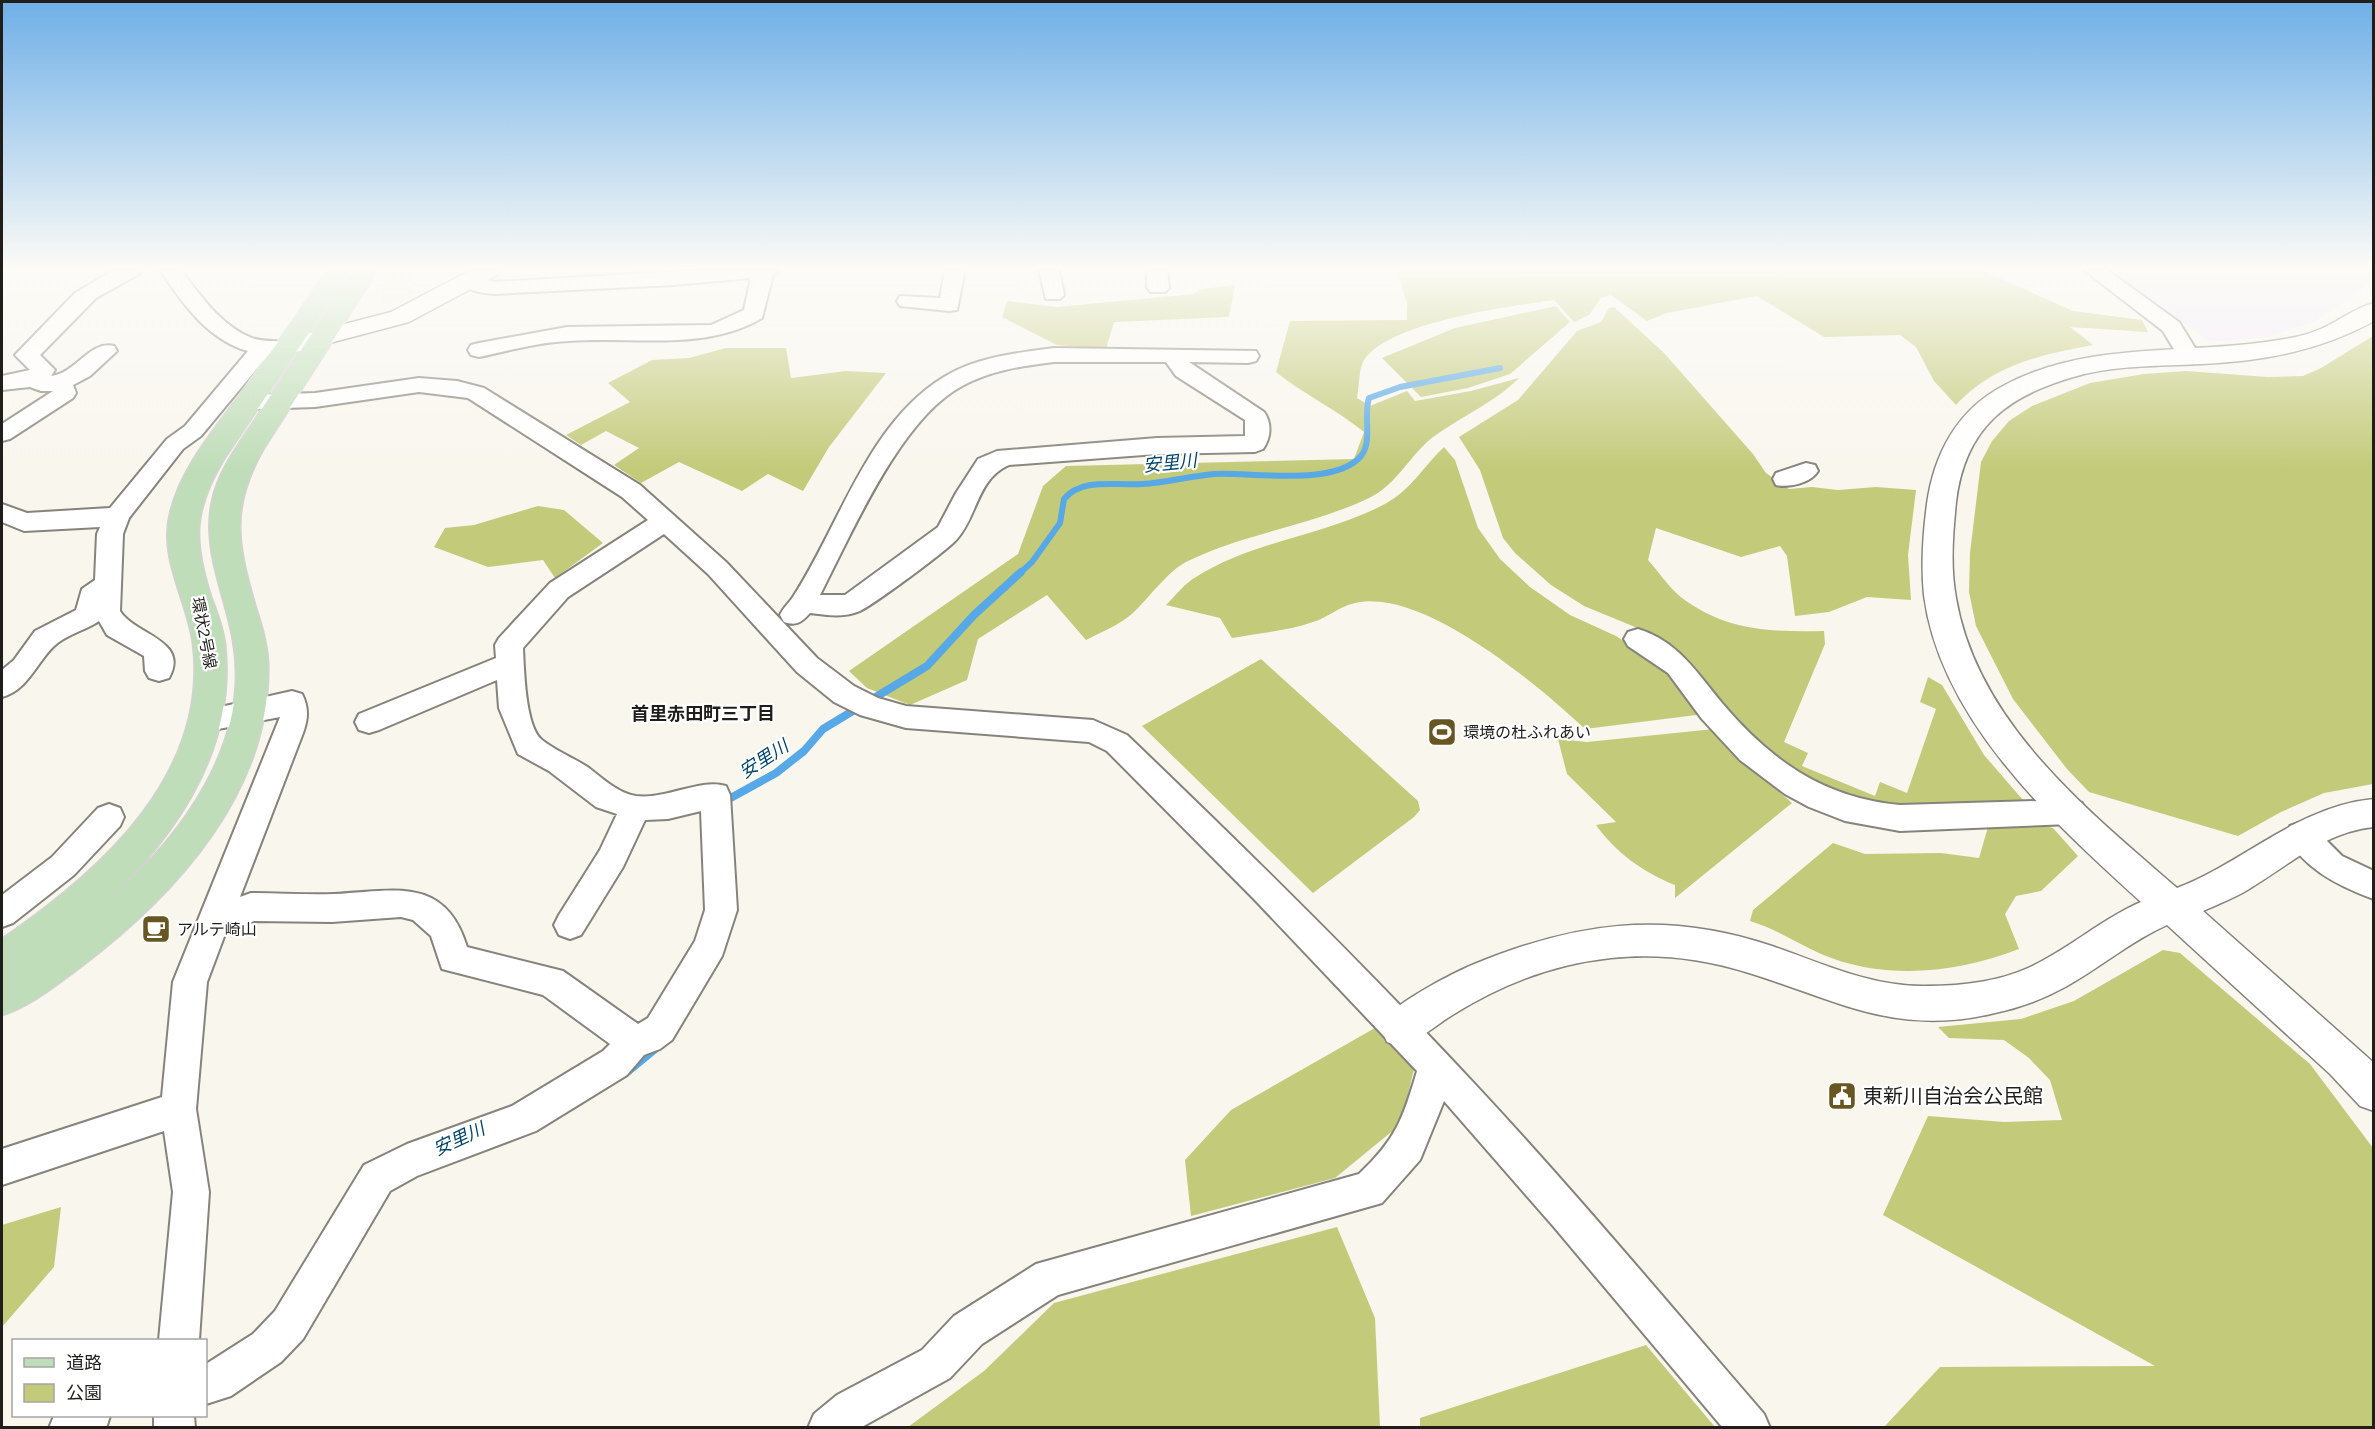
<svg xmlns="http://www.w3.org/2000/svg" width="2375" height="1429" viewBox="0 0 2375 1429" font-family="Arial,'Noto Sans JP',sans-serif">
  <style>
    .built { fill: #f3eede }
    .education { fill: #f2e8fd }
    .green { fill: #c3ca79 }
    .lines { fill: none; stroke-linecap: round; stroke-linejoin: round }
    .stream-far2 { stroke: #57a8e6; stroke-width: 6 }
    .stream-far1 { stroke: #57a8e6; stroke-width: 8 }
    .stream { stroke: #57a8e6; stroke-width: 10 }
    .minor-casing { stroke: #86837c; stroke-width: 4 }
    .tertiary-casing { stroke: #86837c; stroke-width: 3 }
    .primary-casing { stroke: #d2d2d1; stroke-width: 3 }
    .minor { fill: #fff; fill-rule: evenodd }
    .tertiary { fill: #fff; fill-rule: evenodd }
    .primary { fill: #bfddb8; fill-rule: evenodd }
    .labels { text-anchor: middle; dominant-baseline: central; stroke-width: 4.5; stroke-linejoin: round; paint-order: stroke }
    .street-label { font-size: 16px; fill: #1f1e1b; stroke: #fff }
    .poi-label { font-size: 16px; fill: #1f1e1b; stroke: #fff; text-anchor: start }
    .water-label { font-size: 18px; font-style: italic; fill: #01446c; stroke: #fff }
    .neighbourhood-label { font-size: 18px; font-weight: bold; fill: #1f1e1b; stroke: #fff }
    .near-poi-label { font-size: 20px; fill: #1f1e1b; stroke: #fff; text-anchor: start }
  </style>
  <rect width="100%" height="100%" fill="#f9f6ee"/>
  <!-- built -->
  <path class="built" d="M393 270H415L416 278 406 284 416 293 400 301 385 303 380 301 384 285Z"/>
  <!-- education -->
  <path class="education" d="M2110 270H2373L2374 281 2314 322 2269 336 2211 342Z"/>
  <!-- green -->
  <path class="green" d="M1396 270H1981L2073 311 2142 320 2148 332 2070 327 2093 345C2040 355 1995 364 1956 405L1934 381 1916 347 1900 335 1824 337 1757 296 1667 313 1647 321 1611 295 1601 298 1589 315 1574 322 1554 300C1512 306 1385 322 1363 362 1359 370 1359 388 1357 398L1370 406 1407 391 1415 401 1471 391 1519 378C1494 403 1462 416 1433 437 1410 455 1398 483 1371 497 1312 526 1244 533 1186 562 1168 571 1148 599 1133 613 1119 625 1102 632 1086 640L1047 595 978 639 967 680 910 705 867 688 849 671 1018 554 1043 486 1066 466 1354 459 1364 432C1336 409 1303 394 1276 372L1290 321 1407 320V303Z
    M1235 285 1229 317 1114 322 1106 349 1057 345 1002 317 1007 301 1057 307 1193 294 1201 289Z
    M1556 306 1570 322 1510 374 1468 388 1421 397 1382 358 1455 328Z
    M1614 307 1664 353 1753 454 1766 473 1789 489 1812 487 1838 490 1876 487 1916 490 1908 555 1911 600 1867 597 1829 612 1795 616 1787 556 1780 546 1741 557 1656 528 1648 560C1659 572 1669 588 1682 598 1726 631 1771 632 1824 631L1825 644 1784 742 1808 753 1802 766 1875 796 1880 782 1907 793 1936 709 1920 702 1928 677 1942 685 1984 755 2029 807 1864 810 1777 767 1670 648 1635 627 1584 606 1551 585 1515 553 1503 538 1480 470 1459 437 1518 400 1577 331 1601 322 1609 308Z
    M2373 336V784L2324 793 2281 812 2238 836 2089 792 2067 769 2013 699 1976 626 1969 592 1970 553 1981 462 1992 441 2009 421 2032 406 2090 383 2144 374 2186 371 2268 377 2303 376 2321 368Z
    M726 348H786L791 378 846 371 886 373 829 447 803 491 768 474 742 491 679 462 641 483 614 465 639 448 606 431 581 445 566 435 630 402 608 383 652 360 689 358Z
    M1444 447 1455 460 1478 528 1500 559 1530 587 1570 615 1616 636 1657 662 1680 683 1704 714 1585 729C1538 685 1422 587 1355 603 1340 606 1327 618 1313 622 1288 631 1258 633 1232 638L1220 618 1166 605C1175 596 1185 583 1196 577 1254 540 1325 536 1385 504 1412 489 1422 468 1444 447Z
    M538 506 564 510 603 543 555 578 543 560 488 567 434 547 445 528 474 525Z
    M1261 659 1418 801 1420 810 1414 817 1313 893 1142 726Z
    M1714 729 1732 751 1792 803 1675 898V885C1644 873 1615 852 1596 825L1616 822 1567 774 1558 739 1587 742Z
    M2039 824 2053 828 2078 856 2041 891 2016 896 2005 914 2019 949C1958 973 1884 981 1821 954 1797 943 1776 929 1750 921L1753 910 1833 843 1865 854 1941 853 1979 858 1988 827Z
    M2163 950 2180 953 2310 1064 2373 1148V1427H1884L1940 1367 2155 1366 1883 1215 1928 1116 2004 1122 2062 1120 2050 1080 2029 1058 2004 1040 1949 1038 1938 1027 2021 1019 2074 1001Z
    M1375 1028 1414 1069 1401 1124 1335 1178 1191 1216 1185 1160 1231 1110Z
    M61 1207 54 1267 2 1327V1225Z
    M1337 1227 1375 1318 1380 1427H908L984 1371 1054 1303Z
    M1646 1345 1715 1427H1420V1418Z"/>
  <g class="lines">
    <!-- stream-far2 -->
    <path class="stream-far2" d="M1020 573 1032 562 1060 523 1064 499C1082 477 1116 486 1142 484 1166 483 1190 476 1214 474 1252 472 1335 487 1361 456 1373 441 1363 416 1369 398L1400 387 1500 368"/>
    <!-- stream-far1 -->
    <path class="stream-far1" d="M727 804V800L776 773 804 751 823 729 927 666 974 615 1021 572"/>
    <!-- stream -->
    <path class="stream" d="M627 1071 655 1048"/>
    <!-- minor casing -->
    <g class="minor-casing">
      <path id="minor" d="M114 270H142L139 274 96 298 40 355 55 370 51 376C75 374 90 340 114 346L117 351 90 376 73 385 76 393 73 398 10 439 2 441V424L53 391H41L30 387 2 390V376L30 370 15 355 75 293Z
        M160 270H181C200 295 221 326 252 338 263 342 274 340 285 342L288 347 285 352 269 354 201 436 183 449 129 518 123 534 120 611C135 635 190 640 169 678L159 681 149 678 145 671 144 656 107 635 99 621C86 630 65 635 54 646 36 663 28 690 2 697V670L14 660 35 631 76 610 82 589 95 580 97 534 100 527 24 531 2 522V504L27 513 110 508 167 439 185 426 248 351C208 340 182 303 160 270Z
        M701 270H778L773 275 762 318C705 352 632 336 569 341 539 342 508 351 479 357L471 355 468 350 471 345 479 343 567 327 711 325 744 310 751 278 673 285 494 294C482 293 468 292 461 281L464 277 471 275 494 282Z
        M945 270H965L957 310 949 311 900 306 897 301 900 296 940 298Z
        M1039 270H1059L1064 295 1060 299H1046Z
        M1147 270H1167L1169 288 1165 292H1151L1147 288Z
        M2084 270H2107L2179 322 2200 356 2197 361H2181L2163 331Z
        M1054 348 1256 351 1259 356 1256 361 1248 363 1189 362 1264 412C1272 423 1271 438 1263 449L1255 452 1157 454 1009 465C977 479 978 515 957 539 948 550 873 605 860 611 844 618 826 615 810 613 801 623 796 626 784 622L780 615C783 608 789 603 793 597 840 525 867 424 944 377 976 357 1017 353 1054 348ZM1054 362H1166L1176 376 1245 420V436L1157 438 997 451 978 459 956 493 938 527 845 595H820C852 533 900 419 962 386 991 370 1022 366 1054 362Z
        M419 378 457 381 484 388 640 485 726 562 817 658 854 686 878 698 906 706 1093 720 1127 735C1244 847 1360 961 1471 1080 1572 1188 1667 1302 1764 1414L1770 1428H1723L1554 1227 1444 1101 1420 1160 1382 1203 1058 1295 982 1344 950 1378 860 1428H808L814 1414 837 1395 922 1350 954 1316 1036 1264 1359 1174C1396 1139 1403 1119 1417 1071L1254 899 1107 751 1089 742 906 728 860 715 834 702 797 672 708 574 664 534 568 597 523 648C524 668 525 727 542 740 556 751 574 758 589 768 603 779 618 793 636 796 665 800 700 778 726 786L730 795 737 910 722 956 672 1040 660 1049 644 1055 627 1075 536 1131 417 1176 390 1191 303 1339 281 1362 231 1396 206 1404V1364L253 1334 275 1311 364 1165 407 1144 512 1106 603 1051 610 1044 543 995 442 969 431 936 413 920 401 917 332 922 254 921 225 934 207 982 196 1109 209 1192 199 1340H159L173 1192 164 1131 2 1185V1149L162 1097 173 982 280 717 208 731 198 728 194 720 198 712 292 691 302 694C309 708 308 719 303 733L240 897 251 893C279 893 307 895 334 894 394 891 445 875 467 947L563 971 638 1024 648 1018 695 941 705 910 701 811 668 819 645 820 623 867 581 935 570 939 559 935 554 925 559 915 600 850 617 814 596 807 549 771 518 754 499 708 497 680 379 730 369 733 359 730 355 722 359 714 496 658 495 645 499 638 550 583 648 520 622 497 468 398 419 392 315 407 250 409 242 407 238 402 242 397 250 395 315 393Z
        M1806 463 1815 465 1818 471C1811 483 1789 488 1776 485L1773 479 1776 473Z
        M1638 629C1678 641 1697 673 1722 703 1771 761 1824 798 1900 805L2071 800 2082 803 2086 812 2082 821 2071 824 1900 831 1845 821 1809 807 1785 794 1740 760 1702 719 1668 673 1628 646 1624 639 1628 632Z
        M109 804 120 808 124 817 120 826 74 875 13 923 2 927V895L52 857 98 808Z
        M2301 822 2312 826 2342 856 2374 871V899C2340 887 2302 868 2286 835L2290 826Z
        M54 1416H110L106 1428H49Z
        M154 1416H194L195 1428H154Z"/>
    </g>
    <!-- tertiary casing -->
    <g class="tertiary-casing">
      <path id="tertiary" d="M471 270H501L497 275 409 322 288 354 279 351 275 346 279 341 391 312Z
        M2374 303V321C2320 351 2263 361 2202 364 2161 366 2117 365 2077 376 2008 395 1965 427 1956 502 1953 533 1950 566 1956 598 1977 722 2087 810 2177 888 2245 862 2298 806 2374 799V827C2325 832 2290 864 2249 889 2235 898 2218 904 2203 911L2374 1063V1111L2360 1106 2330 1074 2167 925C2131 941 2101 967 2067 986 2044 999 2019 1008 1995 1013 1897 1037 1839 1001 1749 973 1705 959 1657 953 1611 958 1554 964 1502 984 1454 1014 1436 1025 1421 1039 1401 1047L1387 1042 1381 1029C1383 1025 1384 1020 1387 1017 1399 1001 1453 973 1472 965 1575 922 1665 910 1772 946 1821 963 1872 987 1925 986 1959 986 1997 982 2028 968 2068 950 2101 919 2141 902 2053 822 1940 720 1924 595 1921 565 1923 534 1927 504 1934 454 1957 410 2003 386 2089 339 2192 356 2285 339 2299 337 2316 332 2329 325 2343 318 2357 307 2374 303Z"/>
    </g>
    <!-- primary casing -->
    <g class="primary-casing">
      <path id="primary" d="M327 270H351L224 459C193 510 193 541 211 597 217 612 223 628 225 645 236 746 179 832 109 899 182 837 252 742 233 640 225 594 202 550 212 502 218 471 239 444 256 418 288 368 322 320 354 270H378L264 448C230 506 237 543 255 605 261 624 267 643 268 663 272 791 175 896 79 968 56 985 29 1007 2 1015V939C100 872 210 775 193 643 187 600 159 558 170 514 181 465 221 422 249 382 276 346 302 308 327 270Z"/>
    </g>
    <!-- minor -->
    <use href="#minor" class="minor"/>
    <!-- tertiary -->
    <use href="#tertiary" class="tertiary"/>
    <!-- primary -->
    <use href="#primary" class="primary"/>
  </g>
  <!-- sky -->
  <linearGradient id="sky" x2="0" y2="1"><stop stop-color="#6eafe7"/><stop offset="0.57" stop-color="#fcfbf7"/><stop offset="1" stop-color="#fcfbf7" stop-opacity="0"/></linearGradient>
  <rect width="2375" height="470" fill="url(#sky)"/>
  <!-- icons -->
  <defs>
    <g id="stadium-square" transform="scale(1.5)"><rect x="-9" y="-9" width="18" height="18" rx="4" fill="#675522" stroke="#fff"/><path d="M0-5a6.5 5 0 1 0 0 10a6.5 5 0 1 0 0-10ZM-3.5-1.8h7v3.6h-7Z" fill="#fff"/></g>
    <g id="cafe-square" transform="scale(1.5)"><rect x="-9" y="-9" width="18" height="18" rx="4" fill="#675522" stroke="#fff"/><path d="M-5.5-4.5H6V0H3Q3 3.5 0 3.5H-2.5Q-5.5 3.5-5.5 0ZM3-3.2v2h1.7v-2ZM-6 4.5H4V6H-6Z" fill="#fff"/></g>
    <g id="civic-square" transform="scale(1.5)"><rect x="-9" y="-9" width="18" height="18" rx="4" fill="#675522" stroke="#fff"/><path d="M-.6-6.5H3V-4.5H.6V-3L4-1V1h2V6H-6V1h2V-1L-.6-3ZM-1.2 2.5V6h2.4V2.5Z" fill="#fff"/></g>
  </defs>
  <g fill-rule="evenodd">
    <use href="#stadium-square" x="1442" y="732"/>
    <use href="#cafe-square" x="156" y="929"/>
    <use href="#civic-square" x="1842" y="1096"/>
  </g>
  <g class="labels">
    <!-- street labels -->
    <g class="street-label">
      <text transform="translate(204 633) rotate(79)">環状2号線</text>
    </g>
    <!-- poi labels -->
    <g class="poi-label">
      <text x="1463" y="732">環境の杜ふれあい</text>
      <text x="177" y="929">アルテ崎山</text>
    </g>
    <!-- water labels -->
    <g class="water-label">
      <text transform="translate(1170 463) rotate(-6)">安里川</text>
      <text transform="translate(764 759) rotate(-33)">安里川</text>
      <text transform="translate(459 1139) rotate(-25)">安里川</text>
    </g>
    <!-- neighbourhood labels -->
    <g class="neighbourhood-label">
      <text x="703" y="714">首里赤田町三丁目</text>
    </g>
    <!-- near-poi labels -->
    <g class="near-poi-label">
      <text x="1863" y="1096">東新川自治会公民館</text>
    </g>
  </g>
  <!-- border -->
  <rect width="2375" height="1429" fill="none" stroke="#1f1e1b" stroke-width="6"/>
  <!-- legend -->
  <rect x="12" y="1339" width="195" height="78" fill="#ffffff" stroke="#a5a5a4" stroke-width="1.5"/>
  <rect x="24" y="1358" width="30" height="9" fill="#bfddb8" stroke="#a5a5a4" stroke-width="1.5"/>
  <text x="66" y="1369" font-size="18" fill="#1f1e1b">道路</text>
  <rect x="24" y="1384" width="30" height="18" fill="#c3ca79" stroke="#a5a5a4" stroke-width="1.5"/>
  <text x="66" y="1399" font-size="18" fill="#1f1e1b">公園</text>
</svg>
